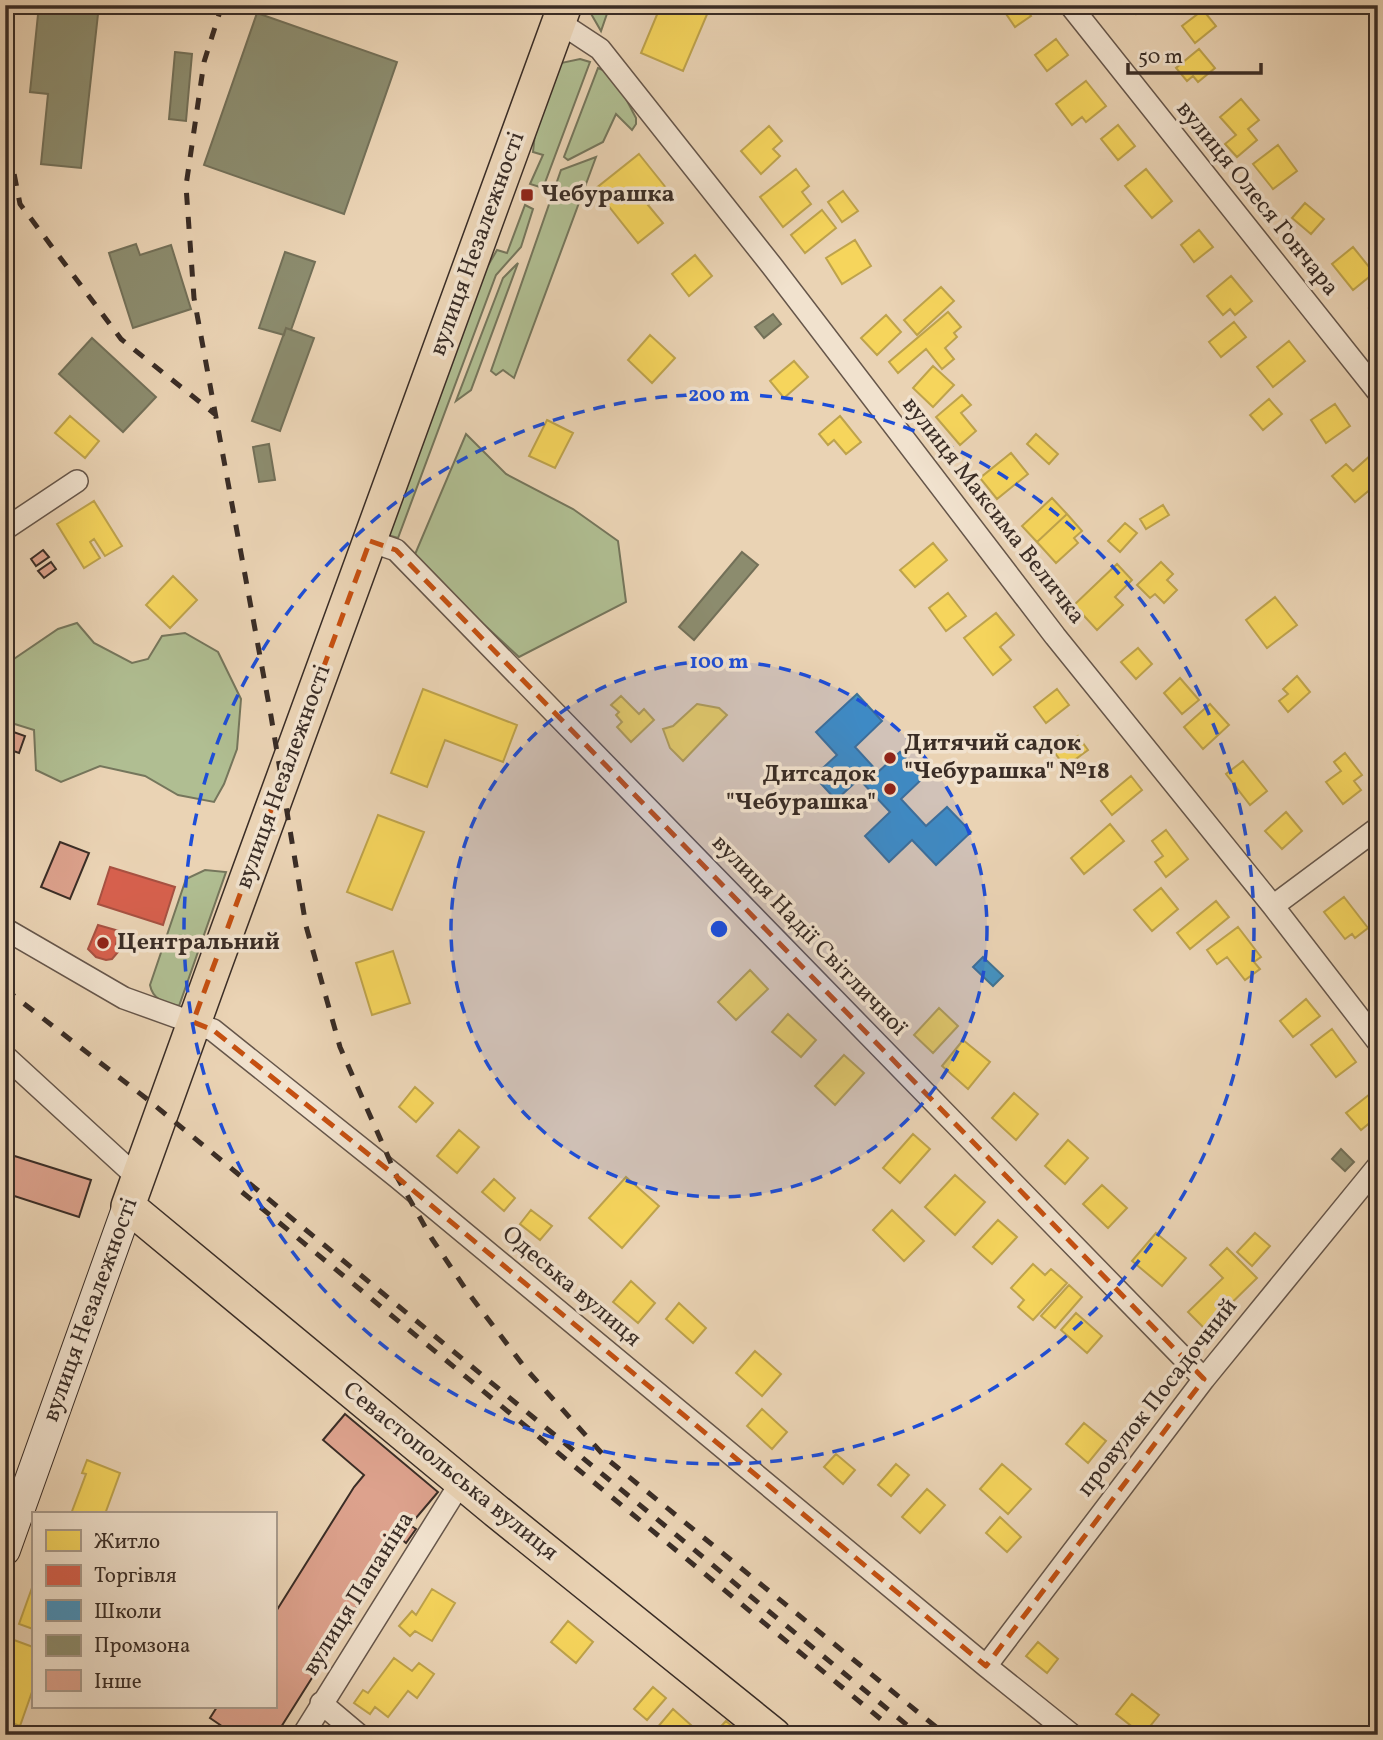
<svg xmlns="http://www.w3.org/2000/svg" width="1383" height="1740" viewBox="0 0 1383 1740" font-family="Vollkorn,serif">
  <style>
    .green { fill: #b0be92; stroke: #75765c; stroke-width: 2 }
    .homes { fill: #f6d55c; stroke: #bea34c; stroke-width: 2 }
    .shops { fill: #d6604d; stroke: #a75141; stroke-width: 2 }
    .schools { fill: #4393c3; stroke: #407494; stroke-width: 2 }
    .industry { fill: #8c8c6e; stroke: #737058; stroke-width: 2 }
    .building { fill: #dda28d; stroke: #3a2d26; stroke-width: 2 }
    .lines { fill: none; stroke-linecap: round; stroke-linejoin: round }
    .street-casing { stroke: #66564a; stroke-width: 24 }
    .secondary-casing { stroke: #3a2d26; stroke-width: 32 }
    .primary-casing { stroke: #3a2d26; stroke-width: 36 }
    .street { stroke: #f1e2ce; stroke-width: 21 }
    .secondary { stroke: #f1e2ce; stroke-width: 30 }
    .primary { stroke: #ead3b4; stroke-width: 33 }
    .rail { stroke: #3a2d26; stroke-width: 5; stroke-dasharray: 12 12; stroke-linecap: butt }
    .marked { fill: none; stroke: #c55011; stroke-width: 5; stroke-dasharray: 14 9; stroke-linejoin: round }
    .ring { fill: none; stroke: #1d4ed8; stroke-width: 3.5; stroke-dasharray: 12 9 }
    .poi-dot { fill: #8f2418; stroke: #f1e2ce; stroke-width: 2.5 }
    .labels { text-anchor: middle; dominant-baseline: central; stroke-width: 7; stroke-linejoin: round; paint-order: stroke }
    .poi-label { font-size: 24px; font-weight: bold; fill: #3a2d26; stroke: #f1e2ce; text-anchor: start }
    .street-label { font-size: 24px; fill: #3a2d26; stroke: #f1e2ce }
    .centre { fill: #1d4ed8; stroke: #f1e2ce; stroke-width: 3.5 }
    .ring-label { font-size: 21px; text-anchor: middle; font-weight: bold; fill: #1d4ed8; stroke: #f1e2ce; stroke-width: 7; stroke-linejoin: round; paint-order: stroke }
  </style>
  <rect width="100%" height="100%" fill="#ead3b4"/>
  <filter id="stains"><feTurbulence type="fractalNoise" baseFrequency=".00286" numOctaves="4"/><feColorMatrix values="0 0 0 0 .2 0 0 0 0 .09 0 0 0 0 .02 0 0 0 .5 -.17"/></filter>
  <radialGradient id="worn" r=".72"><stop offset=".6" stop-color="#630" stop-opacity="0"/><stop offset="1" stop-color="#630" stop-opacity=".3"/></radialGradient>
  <!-- green -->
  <path class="green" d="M586 5H610L601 31Z
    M580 59 590 62 543 188 530 184 543 155 533 152 536 124 561 63Z
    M598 68C616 73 627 102 636 118V124L632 130 616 114 603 142 568 160 564 157Z
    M596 157 514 378 503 370 496 375 491 371 561 170Z
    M525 205 533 209 521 247 496 275 398 538 388 535 482 276 497 250 507 253Z
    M518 263 471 390 456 401 503 278Z
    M466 434 506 474 573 509 618 541 626 602 519 657 413 559Z
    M77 623 94 643 132 663 148 659 162 636 185 633 218 652 241 699 237 749 224 784 214 802 178 795 145 776 100 766 61 782 36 770 34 730 5 721V665L58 629Z
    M205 870 226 872 179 1006C166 1003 153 1001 150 985L186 879Z"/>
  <!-- homes -->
  <path class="homes" d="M661 5H711L683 71 641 53Z
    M1000 5H1023L1031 16 1015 27Z
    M1128 5H1146L1136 14Z
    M1203 10 1216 26 1195 43 1182 26Z
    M1056 39 1068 55 1047 71 1035 55Z
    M1199 49 1215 68 1198 82 1193 76 1187 81 1176 68Z
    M1086 81 1106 106 1086 122 1082 117 1072 125 1056 104Z
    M1241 99 1259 120 1248 129 1257 140 1237 157 1225 144 1236 135 1220 117Z
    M1118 125 1135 146 1118 160 1101 139Z
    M769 126 782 141 773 149 780 156 761 174 741 151Z
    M1278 145 1297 171 1273 189 1253 164Z
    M639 154 667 189 648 205 663 223 638 243 595 189Z
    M796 169 809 186 802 192 811 204 783 227 760 197Z
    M1146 169 1172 201 1152 218 1125 186Z
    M843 191 858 211 842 222 828 202Z
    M1305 203 1324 219 1311 234 1292 218Z
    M822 210 836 228 805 253 791 235Z
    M1199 230 1213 247 1194 262 1181 245Z
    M855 240 871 266 842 284 826 258Z
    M1353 247 1374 273 1353 290 1332 264Z
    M695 255 712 276 689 296 672 274Z
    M1231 276 1252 301 1235 315 1230 309 1223 315 1207 296Z
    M941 287 954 301 917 335 904 320Z
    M1378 300V318L1369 308Z
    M948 312 961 327 954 333 957 337 945 348 954 359 942 369 926 349 898 373 889 362Z
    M886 315 901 332 877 355 861 338Z
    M1234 322 1246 337 1221 357 1209 342Z
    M650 335 675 358 652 383 628 360Z
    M1289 341 1305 361 1273 387 1257 367Z
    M794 361 808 377 784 398 770 381Z
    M933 366 954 385 933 407 913 388Z
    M962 395 971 405 961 413 976 431 960 445 936 417Z
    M1269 399 1282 414 1263 430 1250 415Z
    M1335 404 1350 426 1326 443 1311 420Z
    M70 416 99 441 85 458 55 433Z
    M840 416 861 442 846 454 834 440 828 445 819 434Z
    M547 420 573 433 555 468 529 456Z
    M1036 434 1058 454 1049 464 1027 444Z
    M1011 453 1028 474 997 499 980 478Z
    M1372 454 1378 461V483L1355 502 1332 476 1346 464 1353 471Z
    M1052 498 1067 514 1037 542 1022 526Z
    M94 501 122 546 105 556 94 539 90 542 100 558 84 568 57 524Z
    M1163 505 1169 515 1146 529 1140 519Z
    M1067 514 1082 531 1074 538 1078 543 1056 563 1037 542Z
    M1125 523 1137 533 1120 552 1108 541Z
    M933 543 947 560 915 587 900 570Z
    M1161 562 1173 574 1167 580 1177 590 1164 603 1155 594 1150 598 1137 585Z
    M1117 564 1132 580 1115 597 1123 605 1097 630 1074 605Z
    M173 576 197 600 170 628 146 605Z
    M948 593 966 616 946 631 929 608Z
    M1275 597 1297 625 1267 648 1246 620Z
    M996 613 1014 635 1000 647 1011 660 993 675 964 638Z
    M1138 648 1152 664 1136 679 1121 662Z
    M1297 676 1310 692 1288 712 1279 701 1288 694 1283 689Z
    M1180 678 1199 700 1182 714 1164 693Z
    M423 689 517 725 503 762 445 740 427 787 391 773Z
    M1057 689 1069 705 1046 723 1034 707Z
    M621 696 639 714 644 709 654 720 631 742 617 727 622 722 616 715 619 712 611 705Z
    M697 704 719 708 727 715 683 761 670 748 663 729 673 726Z
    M1210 704 1229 725 1203 749 1184 727Z
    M1078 736 1088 750 1065 767 1055 753Z
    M1345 753 1362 775 1354 781 1361 790 1343 804 1326 782 1341 771 1334 762Z
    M1243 761 1267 791 1250 805 1226 774Z
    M1131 776 1142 790 1112 815 1101 801Z
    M1286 812 1302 831 1282 849 1265 831Z
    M378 815 424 832 392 910 347 892Z
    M1110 824 1124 841 1084 874 1071 858Z
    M1166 830 1188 859 1166 877 1155 862 1163 856 1152 841Z
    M1161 888 1178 909 1152 931 1134 910Z
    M1344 897 1368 928 1355 938 1352 934 1345 939 1324 912Z
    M1216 901 1229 917 1190 949 1177 933Z
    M1238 927 1261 957 1254 962 1260 969 1245 980 1227 957 1217 964 1207 950Z
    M393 951 410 1003 372 1015 356 963Z
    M750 970 768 989 736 1020 718 1002Z
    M1306 999 1320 1016 1293 1037 1280 1021Z
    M939 1008 958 1026 933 1053 914 1035Z
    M788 1014 816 1040 801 1057 772 1032Z
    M1332 1029 1356 1062 1336 1077 1311 1045Z
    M963 1040 990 1062 968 1089 942 1066Z
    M844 1055 864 1073 835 1105 815 1086Z
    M415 1087 433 1103 416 1122 399 1107Z
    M1375 1090 1378 1093V1116L1361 1130 1346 1113Z
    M1014 1093 1038 1114 1016 1140 992 1118Z
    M459 1130 479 1147 457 1173 437 1156Z
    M913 1134 930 1149 900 1183 883 1168Z
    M1068 1140 1088 1158 1065 1184 1045 1166Z
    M955 1175 985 1202 955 1235 925 1207Z
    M626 1177 659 1206 622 1248 589 1218Z
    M494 1179 515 1198 504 1211 482 1192Z
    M1102 1185 1127 1208 1108 1228 1083 1204Z
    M531 1210 552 1226 540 1240 520 1224Z
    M892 1210 924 1241 904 1261 873 1230Z
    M998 1220 1017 1237 992 1264 973 1247Z
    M1156 1233 1186 1258 1162 1286 1132 1261Z
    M1255 1233 1270 1246 1252 1266 1237 1252Z
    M1227 1248 1257 1278 1205 1329 1188 1312 1223 1278 1210 1265Z
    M1033 1264 1045 1275 1051 1269 1067 1283 1033 1320 1018 1307 1024 1300 1011 1288Z
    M631 1281 655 1303 638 1323 613 1302Z
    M1069 1285 1082 1297 1055 1328 1041 1316Z
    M679 1303 706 1328 693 1343 666 1319Z
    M1076 1313 1102 1336 1087 1353 1061 1330Z
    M755 1351 781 1374 762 1396 736 1373Z
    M762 1409 787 1432 772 1449 747 1426Z
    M5 1413 12 1415 5 1433Z
    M1084 1423 1106 1441 1088 1463 1066 1444Z
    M836 1454 855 1470 843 1484 824 1467Z
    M87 1460 120 1473 105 1514H71L86 1474 82 1473Z
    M896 1464 909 1475 891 1496 878 1485Z
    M1002 1464 1031 1489 1008 1514 980 1489Z
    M927 1489 945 1505 920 1533 902 1517Z
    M1000 1517 1021 1537 1007 1552 986 1533Z
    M33 1585V1629L19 1624Z
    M432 1589 455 1603 432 1641 415 1631 410 1636 399 1626 412 1611 416 1615Z
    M568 1621 593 1642 576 1663 551 1642Z
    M14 1640 33 1647V1689L20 1726 15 1724 11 1735H5V1664Z
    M1038 1642 1058 1659 1047 1673 1026 1656Z
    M394 1658 412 1671 419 1663 434 1674 417 1698 408 1691 388 1717 375 1707 370 1714 354 1703 363 1690 368 1693Z
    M653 1687 666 1698 647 1720 634 1709Z
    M1132 1694 1159 1715 1143 1735 1116 1714Z
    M673 1709 701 1734 700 1735H651Z
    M726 1721 740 1733 738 1735H713Z"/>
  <!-- shops -->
  <path class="shops" d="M110 867 175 887 163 925 98 904Z
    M98 925 119 931 116 944 118 952 112 959 106 960 96 957 88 949Z"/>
  <!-- schools -->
  <path class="schools" d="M857 694 882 721 855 747 878 772 900 752 924 777 901 799 926 826 947 807 971 832 936 865 912 840 889 862 865 836 890 812 859 779 836 800 814 776 837 755 816 732Z
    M983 957 1003 976 993 986 973 967Z"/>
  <!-- industry -->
  <path class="industry" d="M39 5H99L81 168 41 164 48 94 30 92Z
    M257 13 397 62 344 214 204 165Z
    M175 52 192 54 186 121 169 119Z
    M136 244 140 255 171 245 191 309 133 328 109 253Z
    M285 252 315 262 291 330 286 328 284 335 259 328Z
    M773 314 781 324 764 338 755 327Z
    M286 328 314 338 280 431 252 421Z
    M92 338 156 397 123 432 59 374Z
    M269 444 275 480 259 482 253 447Z
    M742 552 758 565 694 640 679 627Z
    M1341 1149 1354 1162 1345 1171 1332 1159Z"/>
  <!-- building -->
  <path class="building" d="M43 550 49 557 36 566 31 559Z
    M51 562 56 569 44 578 38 571Z
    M5 729 25 736 19 753 5 748Z
    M60 842 89 853 70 899 41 887Z
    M5 1153 91 1180 79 1217 5 1193Z
    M345 1414 438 1492 410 1525 416 1529 406 1543 400 1538 276 1735H235L210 1718 217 1707H275V1613L354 1487 364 1475 323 1440Z"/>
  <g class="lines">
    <!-- street casing -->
    <g class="street-casing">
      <path id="street" d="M1070 5 1378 392
        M559 22 600 49 772 266 1055 636 1273 906 1378 1042
        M5 529 77 481
        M370 541 396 550 1204 1379
        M1273 906 1378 828
        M5 929 124 998 213 1030 397 1177 986 1666 1072 1735
        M5 1056 138 1178
        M986 1666 1204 1379 1378 1166
        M321 1703 359 1735
        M303 1735 461 1482"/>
    </g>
    <!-- secondary casing -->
    <g class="secondary-casing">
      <path id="secondary" d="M5 1550 128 1206"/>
    </g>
    <!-- primary casing -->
    <g class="primary-casing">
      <path id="primary" d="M565 5C419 405 272 805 128 1206L495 1510 774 1735"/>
    </g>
    <!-- street -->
    <use href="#street" class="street"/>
    <!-- secondary -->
    <use href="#secondary" class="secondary"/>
    <!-- primary -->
    <use href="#primary" class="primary"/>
    <!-- rail -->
    <path class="rail" d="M222 5 204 62 186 186 194 298 271 716 306 926 340 1047 397 1177 432 1239 469 1294 526 1369 607 1459 946 1735
      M5 24 11 5
      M5 127 20 204 121 339 216 415
      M5 989 147 1099 919 1735
      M242 1192 900 1735"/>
  </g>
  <!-- marked area -->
  <path class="marked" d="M370 541 396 550 1204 1379 986 1666 397 1177 213 1030 193 1022Z"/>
  <!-- distance rings -->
  <circle cx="719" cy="929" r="268" fill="#1d4ed8" fill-opacity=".12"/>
  <g class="ring">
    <circle cx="719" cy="929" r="268"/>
    <circle cx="719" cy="929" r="535"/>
  </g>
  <!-- markers -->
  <g class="poi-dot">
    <rect x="520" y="188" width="14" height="14" rx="3.5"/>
    <circle cx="890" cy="758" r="7"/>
    <circle cx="890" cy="789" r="7"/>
    <circle cx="103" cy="943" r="7"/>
  </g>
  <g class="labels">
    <!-- poi labels -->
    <g class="poi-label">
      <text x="541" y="195">Чебурашка</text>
      <text x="904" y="744">Дитячий садок<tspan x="904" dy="28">"Чебурашка" №18</tspan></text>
      <text x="876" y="775" text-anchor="end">Дитсадок<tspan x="876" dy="28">"Чебурашка"</tspan></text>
      <text x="117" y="943">Центральний</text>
    </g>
    <!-- street labels -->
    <g class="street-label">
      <text transform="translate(1257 199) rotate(51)">вулиця Олеся Гончара</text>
      <text transform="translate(478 244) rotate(-70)">вулиця Незалежності</text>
      <text transform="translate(993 511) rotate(52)">вулиця Максима Величка</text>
      <text transform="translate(284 777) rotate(-70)">вулиця Незалежності</text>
      <text transform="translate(809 936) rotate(46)">вулиця Надії Світличної</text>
      <text transform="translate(571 1287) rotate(40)">Одеська вулиця</text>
      <text transform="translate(91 1310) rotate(-70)">вулиця Незалежності</text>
      <text transform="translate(1158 1398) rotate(-52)">провулок Посадочний</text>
      <text transform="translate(450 1472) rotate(39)">Севастопольська вулиця</text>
      <text transform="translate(359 1594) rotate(-58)">вулиця Папаніна</text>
    </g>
  </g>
  <circle cx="719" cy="929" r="10" class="centre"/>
  <g class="ring-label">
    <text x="719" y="401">200 m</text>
    <text x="719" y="668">100 m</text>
  </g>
  <!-- margin -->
  <rect width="1383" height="1740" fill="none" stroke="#ead3b4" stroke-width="28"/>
  <rect x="7" y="7" width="1369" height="1726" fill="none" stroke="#3a2d26" stroke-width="3.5"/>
  <rect x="14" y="14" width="1355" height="1712" fill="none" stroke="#3a2d26" stroke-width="2"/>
  <!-- legend -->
  <rect x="32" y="1512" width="245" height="196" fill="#f1e2ce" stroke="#a89a8b" stroke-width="2"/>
  <rect x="46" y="1530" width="35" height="21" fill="#f6d55c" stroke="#a89a8b" stroke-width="2"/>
  <text x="94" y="1548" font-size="21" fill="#3a2d26">Житло</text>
  <rect x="46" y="1565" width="35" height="21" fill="#d6604d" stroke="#a89a8b" stroke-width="2"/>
  <text x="94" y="1582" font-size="21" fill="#3a2d26">Торгівля</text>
  <rect x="46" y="1600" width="35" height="21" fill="#4393c3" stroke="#a89a8b" stroke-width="2"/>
  <text x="94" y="1618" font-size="21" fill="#3a2d26">Школи</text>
  <rect x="46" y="1635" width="35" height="21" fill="#8c8c6e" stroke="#a89a8b" stroke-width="2"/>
  <text x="94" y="1652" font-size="21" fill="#3a2d26">Промзона</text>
  <rect x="46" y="1670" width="35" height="21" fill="#dda28d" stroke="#a89a8b" stroke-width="2"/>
  <text x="94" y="1688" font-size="21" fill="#3a2d26">Інше</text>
  <!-- scale -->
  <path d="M1128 63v10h133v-10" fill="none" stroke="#3a2d26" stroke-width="3.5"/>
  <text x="1138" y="63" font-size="21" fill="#3a2d26" stroke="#f1e2ce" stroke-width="5" paint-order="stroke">50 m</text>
  <rect width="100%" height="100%" filter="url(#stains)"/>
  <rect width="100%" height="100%" fill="url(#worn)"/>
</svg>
